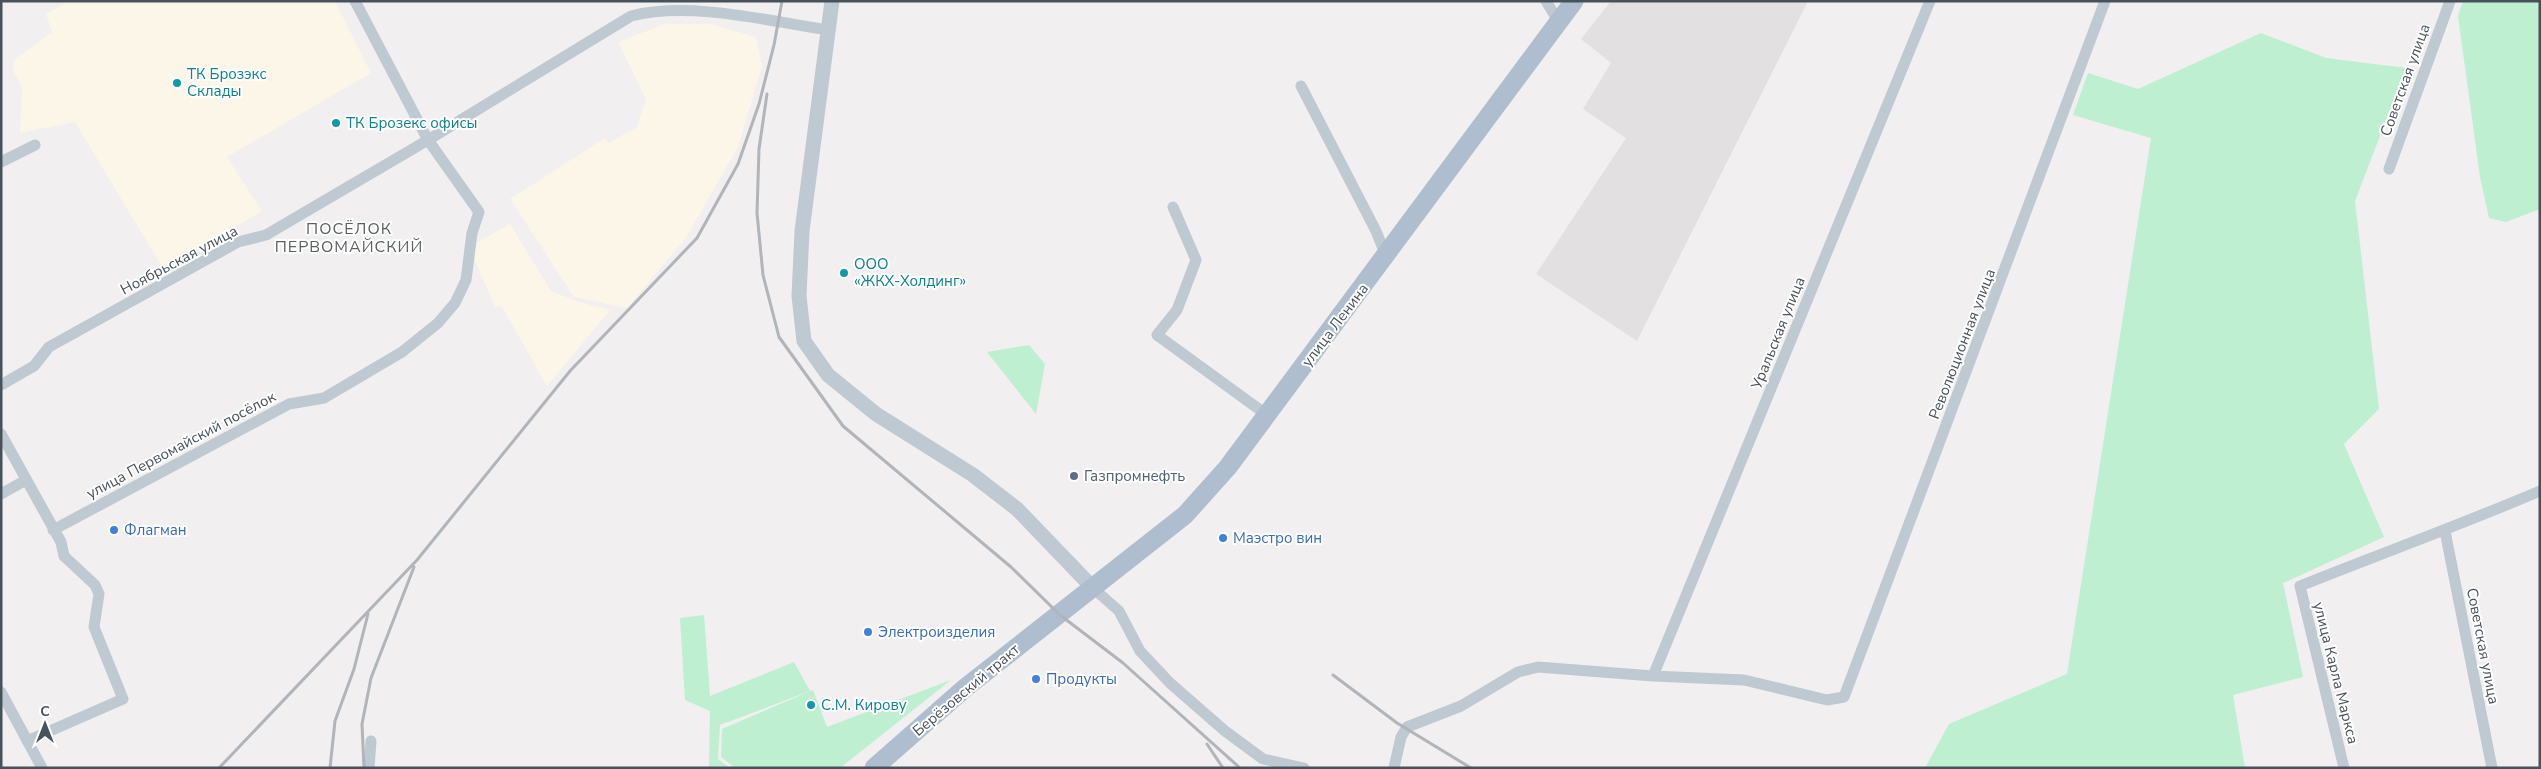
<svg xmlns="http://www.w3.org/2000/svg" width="2541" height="769" viewBox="0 0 2541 769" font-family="'Nunito Sans',sans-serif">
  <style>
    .commercial { fill: #fcf6e8 }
    .education { fill: #e2e0e1 }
    .green { fill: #bdefd0 }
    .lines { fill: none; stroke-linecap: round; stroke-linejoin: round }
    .minor { stroke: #bfc9d1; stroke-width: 11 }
    .tertiary { stroke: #bfc9d1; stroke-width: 15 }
    .primary { stroke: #aebece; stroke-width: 19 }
    .rail { stroke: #b1b4b9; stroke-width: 3 }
    .culture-dot { fill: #0f9aa8; stroke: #fff; stroke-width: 2 }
    .service-dot { fill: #5c6f8a; stroke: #fff; stroke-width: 2 }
    .shop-dot { fill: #3f7fe0; stroke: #fff; stroke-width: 2 }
    .labels { text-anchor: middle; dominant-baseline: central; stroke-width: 4; stroke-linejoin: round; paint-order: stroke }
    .culture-label { font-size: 15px; fill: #0d838f; stroke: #fff; text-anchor: start }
    .street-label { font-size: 15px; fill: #47525c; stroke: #fff }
    .service-label { font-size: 15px; fill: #4e5e75; stroke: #fff; text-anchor: start }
    .shop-label { font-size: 15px; fill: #366cbe; stroke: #fff; text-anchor: start }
    .neighbourhood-label { font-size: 16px; letter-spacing: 1px; fill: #5b5f64; stroke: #fff }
  </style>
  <rect width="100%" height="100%" fill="#f1efef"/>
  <!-- commercial -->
  <path class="commercial" d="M69 1H335L371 73 227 157 262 211 164 270 75 122 20 133 22 87 13 70 14 60 52 32 46 14Z
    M665 24H711L756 37 762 66 738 147 686 238 627 308 574 297 510 199 605 138 608 143 637 127 646 99 618 42Z
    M510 224 551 291 579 302 610 310 547 386 501 305 495 307 472 254 476 243Z"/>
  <!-- education -->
  <path class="education" d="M1611 1H1808L1637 341 1536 274 1626 138 1583 109 1611 63 1581 39Z"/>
  <!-- green -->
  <path class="green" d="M2463 1H2540V209L2506 222 2489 218 2480 177 2458 16Z
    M2261 33 2326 58 2406 68 2355 201 2379 409 2344 444 2384 537 2283 583 2303 677 2233 695 2245 768H1925L1949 724 2067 674 2151 138 2073 115 2088 73 2138 89Z
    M1029 345 1045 364 1036 414 987 352Z
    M704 615 710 696 794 662 810 691 720 725 718 759 730 768H709L710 711 685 700 680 618Z
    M951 680 840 768H735L721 757 722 729 813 690 827 727Z"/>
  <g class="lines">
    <!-- minor -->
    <path class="minor" d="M1546 1 1558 21
      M1301 86 1376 231 1386 256
      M1 162 35 145
      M2389 169 2450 1
      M1173 207 1196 260 1177 310 1157 335 1267 415
      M1 385 34 366 49 347 238 242 266 235 428 140 355 1
      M1 434 61 542 64 556 95 585 99 594 94 627 123 699 27 741
      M1 494 26 480
      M53 530 289 404 324 398 402 352 438 323 455 303 466 280 472 233 479 212 428 140 631 16C691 1 768 21 828 30
      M2445 531 2492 768
      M1093 588 1119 611 1140 651 1170 683 1225 731 1263 759 1304 768
      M1653 676 1930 1
      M1 692 42 768
      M369 768 371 741
      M1394 768 1401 737 1407 727 1461 706 1518 672 1538 667 1653 676 1744 680 1827 700 1844 697 2105 1
      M2344 768 2300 586C2380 554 2460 525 2540 491"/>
    <!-- tertiary -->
    <path class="tertiary" d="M832 1 802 231 799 296 804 341 828 375 876 414 973 475 1017 509 1093 588"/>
    <!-- primary -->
    <path class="primary" d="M874 768 965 688 1185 515 1228 467 1574 1"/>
    <!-- rail -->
    <path class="rail" d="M767 94 759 149 757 213 763 275 779 337 843 426 1011 567 1060 615 1123 663 1240 768
      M1333 675 1397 723 1471 768
      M1207 744 1223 768
      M219 768 417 560 570 371 697 238 738 164 759 104 774 45 782 1
      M330 768 335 721 354 669 368 614
      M364 768 362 724 371 678 414 567"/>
  </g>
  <!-- markers -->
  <g class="culture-dot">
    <circle cx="177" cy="83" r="5"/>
    <circle cx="336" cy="123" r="5"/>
    <circle cx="844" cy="273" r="5"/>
    <circle cx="811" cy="705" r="5"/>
  </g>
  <circle class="service-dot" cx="1074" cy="476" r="5"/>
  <g class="shop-dot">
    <circle cx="114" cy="530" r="5"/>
    <circle cx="1223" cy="538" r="5"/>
    <circle cx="868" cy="632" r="5"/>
    <circle cx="1036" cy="679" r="5"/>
  </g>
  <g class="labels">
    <!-- culture labels -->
    <g class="culture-label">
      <text x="187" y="74">ТК Брозэкс<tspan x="187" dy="17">Склады</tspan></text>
      <text x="346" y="123">ТК Брозекс офисы</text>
      <text x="854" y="264">ООО<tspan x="854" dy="17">«ЖКХ-Холдинг»</tspan></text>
      <text x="821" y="705">С.М. Кирову</text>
    </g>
    <!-- street labels -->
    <g class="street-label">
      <text transform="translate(2405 80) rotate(-70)">Советская улица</text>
      <text transform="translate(179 260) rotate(-28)">Ноябрьская улица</text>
      <text transform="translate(1335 325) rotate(-53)">улица Ленина</text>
      <text transform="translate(1778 333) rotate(-68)">Уральская улица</text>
      <text transform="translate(1962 344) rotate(-69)">Революционная улица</text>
      <text transform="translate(181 445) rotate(-28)">улица Первомайский посёлок</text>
      <text transform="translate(2483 646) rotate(79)">Советская улица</text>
      <text transform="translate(2336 673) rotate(76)">улица Карла Маркса</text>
      <text transform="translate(966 690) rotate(-40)">Берёзовский тракт</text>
    </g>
    <!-- service labels -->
    <g class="service-label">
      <text x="1084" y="476">Газпромнефть</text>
    </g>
    <!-- shop labels -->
    <g class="shop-label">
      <text x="124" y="530">Флагман</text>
      <text x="1233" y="538">Маэстро вин</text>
      <text x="878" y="632">Электроизделия</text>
      <text x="1046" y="679">Продукты</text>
    </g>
    <!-- neighbourhood labels -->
    <g class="neighbourhood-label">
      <text x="349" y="229">ПОСЁЛОК<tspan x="349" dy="18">ПЕРВОМАЙСКИЙ</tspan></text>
    </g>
  </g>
  <!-- border -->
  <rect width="2541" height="769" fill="none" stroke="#47525c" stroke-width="5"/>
  <!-- north arrow -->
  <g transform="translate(45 724)" stroke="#ffffff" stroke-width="4" paint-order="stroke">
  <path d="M0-4L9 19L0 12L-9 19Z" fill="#47525c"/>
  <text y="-8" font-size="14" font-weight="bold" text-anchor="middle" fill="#47525c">С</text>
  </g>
</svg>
